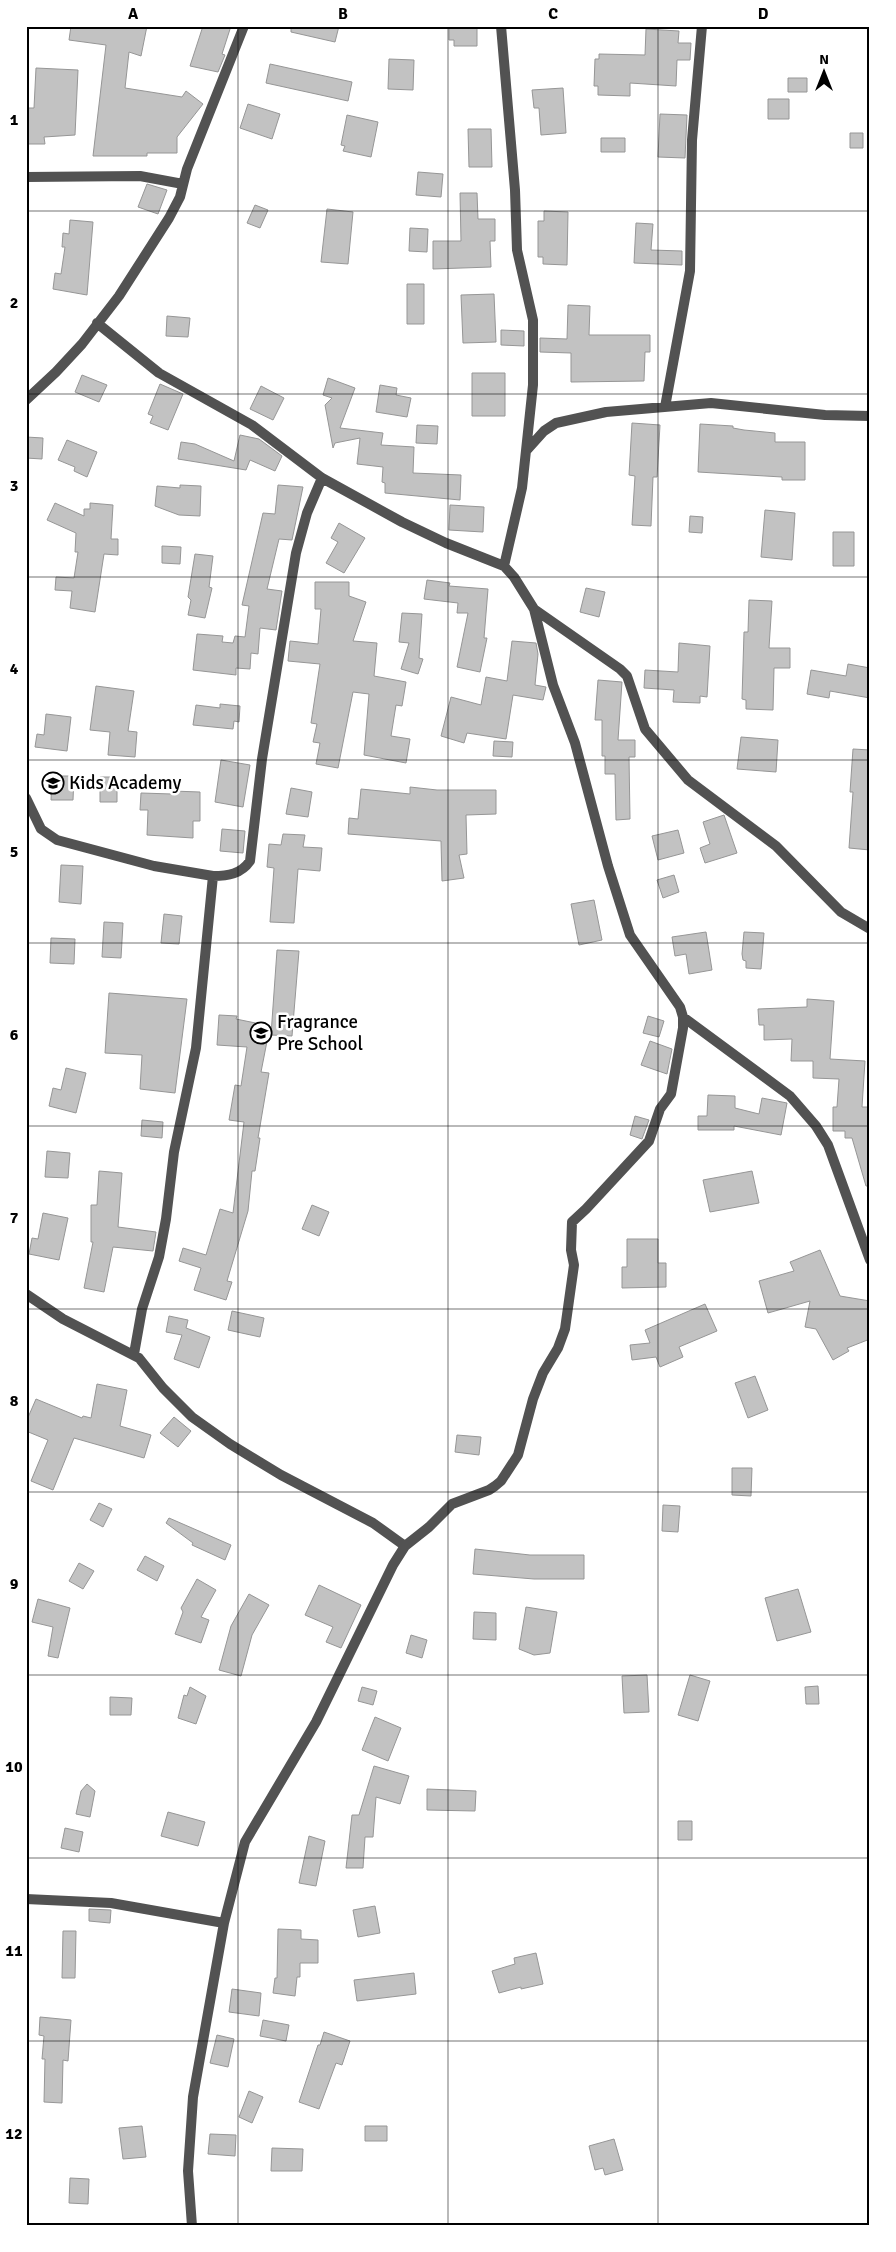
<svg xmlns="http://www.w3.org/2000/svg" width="896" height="2252" viewBox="0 0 896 2252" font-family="Signika,sans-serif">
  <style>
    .building { fill: #c2c2c2; stroke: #969696 }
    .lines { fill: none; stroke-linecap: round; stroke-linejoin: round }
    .minor { stroke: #525252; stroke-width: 10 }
    .grid { fill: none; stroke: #000; stroke-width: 1; stroke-opacity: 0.55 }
    .labels { text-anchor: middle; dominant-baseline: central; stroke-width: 5; stroke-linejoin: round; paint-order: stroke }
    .poi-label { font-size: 19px; fill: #000; stroke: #fff; text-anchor: start }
    .neatline { fill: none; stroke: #000; stroke-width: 2 }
    .grid-label { font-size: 16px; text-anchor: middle; font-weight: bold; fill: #000 }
  </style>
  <rect width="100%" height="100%" fill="#fff"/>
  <!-- building -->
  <path class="building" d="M71 26H147L141 56 129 52 125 88 182 97 186 91 203 104 177 137V153H147V156H93L106 45 69 40Z
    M203 26H231L222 54 225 55 218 72 190 66Z
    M291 26H339L335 42 291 32Z
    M477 26V46H454V40H449V27Z
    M646 29 679 31 678 43H691L690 60H677L676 86 630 83V96L598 95V86H594L595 59H599V54L645 55Z
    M389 59 414 60 413 90 388 89Z
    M270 64 352 82 348 101 266 83Z
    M36 68 78 70 75 135 44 137 45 144H26V108H34Z
    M788 78H807V92H788Z
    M563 88 566 133 541 135 539 108H534L532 90Z
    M768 99H789V119H768Z
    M248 104 280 114 272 139 240 128Z
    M660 114 687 115 685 158 658 157Z
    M347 115 378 122 371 157 343 151 345 146 341 145Z
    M468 129H491L492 167H469Z
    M850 133H863V148H850Z
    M601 138H625V152H601Z
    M418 172 443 174 441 197 416 195Z
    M147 184 167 190 158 214 138 207Z
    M460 193H477L478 219H495V241H490L491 267 433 269V241H461Z
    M255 205 268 210 260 228 247 223Z
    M327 209 353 212 348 264 321 262Z
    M544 211 568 212 567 265 543 264V257H538V221H544Z
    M70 220 93 222 87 295 53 289 55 273 61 274 65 247H62L63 233 69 234Z
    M636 223 653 224 651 250 682 251V265L634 263Z
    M410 228 428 229 427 252 409 251Z
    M407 284H424V324H407Z
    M494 294 496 342 463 343 461 295Z
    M568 305 590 306 589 335H650V352H645L644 381 571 382V353L540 352V338L567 339Z
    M167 316 190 318 188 337 166 336Z
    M501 330 524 331V346L501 345Z
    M472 373H505V416H472Z
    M82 375 107 385 99 402 75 392Z
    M328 378 355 388 340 428 383 433 381 445 414 447 413 473 461 475 460 500 385 493V483L382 482 383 467 357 464 360 438 335 443 333 448 325 405 332 398 323 395Z
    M160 384 183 394 168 430 150 423 153 416 148 414Z
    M380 385 397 388 396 395 411 398 407 417 376 412Z
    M261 386 284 398 273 420 250 409Z
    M632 423 660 425 657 477H653L651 526 632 525 635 476 629 475Z
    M700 424 733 426V428L744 430 775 433V442H805V480H782V477L698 472Z
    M417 425 438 426 437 444 416 443Z
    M240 435 259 439 282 456 275 471 250 460 246 470 178 459 181 442 195 444 234 461Z
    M26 437 43 438 42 459 26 458Z
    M67 440 97 452 87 477 74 471 75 467 58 460Z
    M180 485 201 486 200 516 179 515 155 506 157 486 180 488Z
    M278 485 303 487 292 540 279 539 267 589 282 591 276 630 260 628 258 654 251 653 250 669 236 668V675L193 670 197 634 223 636 222 642 233 643 235 636 245 637 249 606 242 605 263 513 275 514Z
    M55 503 84 516V509H90V503L113 505 111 539H118V555L104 554 95 612 70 608 72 591 55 590 56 577 74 578 78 552H75L76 533 47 520Z
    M450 505 484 507 483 532 449 530Z
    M765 510 795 513 792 560 761 557Z
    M690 516 703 517 702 533 689 532Z
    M339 523 365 538 344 573 326 563 338 542 331 538Z
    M833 532H854V566H833Z
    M162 546 181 547 180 564 162 563Z
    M195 554 213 556 209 587 212 588 205 618 188 615 191 600 188 597Z
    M427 580 450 583 449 586 488 589 484 638H487L480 672 457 667 468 613H457L458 603 424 599Z
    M315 582H349V596L366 602 353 641 377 643 374 676 406 682 402 706 396 705 391 736 410 739 406 763 364 755 369 694 353 692 338 768 316 764 320 743 313 742 317 724 311 723 320 664 288 661 290 641 318 644 321 609H315Z
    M586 588 605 592 599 617 580 612Z
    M749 600 772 601 769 648H790V668H774L773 710 746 709V700L742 699 744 632H748Z
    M402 613 422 614 419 658 423 659 418 674 401 669 409 643 399 642Z
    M512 641 536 643 538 654 535 685 546 687 543 700 513 695 506 739 467 733 464 743 441 736 451 697 481 705 486 677 507 681Z
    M679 643 710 646 707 697 700 696V703L673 702 674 690 644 688 645 670 678 672Z
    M848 664 870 668V698L830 691 829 698 807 694 811 670 846 676Z
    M598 680 622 682 618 740H635V757H629L630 819 616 820 615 774H605V756H602V720H595Z
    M96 686 134 691 128 731 137 732 135 757 108 755 110 732 90 730Z
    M220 704 240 706 239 722 234 721 233 729 193 725 196 705 220 708Z
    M46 714 71 717 67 751 35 747 37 734 44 735Z
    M741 737 778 740 776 772 737 769Z
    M494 741 513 742 512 757 493 756Z
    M853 749 870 750V850L849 848 853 792H850Z
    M221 760 250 765 243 807 215 802Z
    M52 776H74L73 800H51Z
    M100 777H117V802H100Z
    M410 787 437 790H496V814L466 815 467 854 459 855 464 878 442 881 441 841 348 834 349 818 358 819 361 789 410 794Z
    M291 788 312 792 308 817 286 814Z
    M172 791 200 792V821H193V838L147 835 148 810H140L141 793 172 794Z
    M724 815 737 853 705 863 700 848 710 844 703 822Z
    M222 829 245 831 243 853 220 851Z
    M678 830 684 853 658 860 652 836Z
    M283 834 305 835 303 847 322 848 320 871 298 869 294 923 270 922 274 868 267 867 269 844 281 845Z
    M61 865 83 866 81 904 59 902Z
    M674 875 679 892 663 898 657 880Z
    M594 900 602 940 579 945 571 904Z
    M164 914 182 916 179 944 161 943Z
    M104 922 123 923 121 958 102 957Z
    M706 932 712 970 689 974 686 954 675 956 672 937Z
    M744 932 764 933 761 969 746 968V961L743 960 742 954Z
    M51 938 75 939 74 964 50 963Z
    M277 950 299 951 292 1036 271 1035Z
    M109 993 187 999 175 1093 140 1089 142 1055 105 1053Z
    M807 999 834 1001 830 1059 865 1061 862 1107H870V1186H866L852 1138H845V1131H833V1107H837L839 1079 813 1078V1061H791L792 1039 764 1040V1025H759L758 1009 807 1007Z
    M219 1015 237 1016 236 1019 270 1026 261 1072 269 1073 258 1138H260L255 1171H252L248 1211 227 1281 232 1282 226 1300 194 1290 201 1268 179 1261 183 1248 206 1255 220 1209 233 1213 244 1122 229 1120 235 1085 241 1086 247 1047 217 1045Z
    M648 1016 664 1021 659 1037 643 1033Z
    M650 1041 672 1049 667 1074 641 1065Z
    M66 1068 86 1073 76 1113 49 1106 53 1088 61 1090Z
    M708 1095 735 1096V1108L759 1114 762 1098 787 1103 781 1135 734 1126V1130H698V1116H707Z
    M635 1116 649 1120 642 1139 630 1135Z
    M142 1120 163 1122 162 1138 141 1136Z
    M47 1151 70 1153 68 1178 45 1177Z
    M99 1171 122 1173 118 1227 156 1232 153 1251 113 1247 104 1292 84 1288 93 1242H91V1205H97Z
    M752 1171 759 1203 710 1212 703 1180Z
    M312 1205 329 1212 319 1236 302 1229Z
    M43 1213 68 1218 59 1260 29 1254 32 1238 38 1239Z
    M627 1239H658V1263H666V1287L622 1288V1267H627Z
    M820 1250 840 1296 870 1301V1339L847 1348 849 1351 833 1360 816 1329 805 1327 810 1301 768 1313 759 1281 794 1271 790 1262Z
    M705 1304 717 1331 679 1347 683 1357 660 1367 656 1357 632 1360 630 1345 650 1343 645 1330Z
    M232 1311 264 1318 260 1337 228 1330Z
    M169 1316 188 1320 186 1328 210 1337 199 1368 174 1359 182 1335 166 1332Z
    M755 1376 768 1410 748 1418 735 1383Z
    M97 1384 127 1390 120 1426 151 1435 144 1458 74 1438 53 1490 31 1481 48 1440 26 1431V1422L36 1399 82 1418 83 1416 91 1418Z
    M174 1417 191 1431 178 1447 160 1433Z
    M457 1435 481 1437 479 1455 455 1452Z
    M732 1468H752L751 1496 732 1495Z
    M99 1503 112 1509 103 1527 90 1520Z
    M663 1505 680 1506 678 1532 662 1531Z
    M169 1518 231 1545 225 1560 192 1545 193 1543 166 1523Z
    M475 1549 530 1555H584V1579H534L473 1574Z
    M145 1556 164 1566 157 1581 137 1570Z
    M79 1563 94 1571 83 1589 69 1581Z
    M197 1579 216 1590 201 1617 209 1620 201 1643 175 1634 183 1612 181 1608Z
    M319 1585 361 1605 341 1648 326 1642 333 1627 305 1615Z
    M798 1589 811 1632 777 1641 765 1598Z
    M249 1594 269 1605 252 1635 241 1676 219 1670 231 1626Z
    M38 1599 70 1608 58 1658 48 1656 53 1627 32 1622Z
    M526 1607 557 1612 550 1653 534 1655 519 1649Z
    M474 1612 496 1613V1640L473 1639Z
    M411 1635 427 1640 422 1658 406 1653Z
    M647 1675 649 1712 624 1713 622 1676Z
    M690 1675 710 1681 698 1721 678 1715Z
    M818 1686 819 1704H806L805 1687Z
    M190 1687 206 1696 196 1724 178 1718 184 1695 187 1696Z
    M362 1687 377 1691 373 1705 358 1701Z
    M110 1697 132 1698 131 1715H110Z
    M375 1717 401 1728 388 1761 362 1750Z
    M374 1766 409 1776 400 1804 376 1797 373 1837H365L363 1868H346L352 1815H359Z
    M87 1784 95 1791 90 1817 76 1814 81 1791Z
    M427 1789 476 1791 475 1811 427 1810Z
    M168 1812 205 1822 198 1846 161 1836Z
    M678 1821H692V1840H678Z
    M65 1828 83 1832 79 1852 61 1848Z
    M309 1836 325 1841 316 1886 299 1883Z
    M375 1906 380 1933 358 1937 353 1910Z
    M89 1909 111 1910 110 1923 89 1921Z
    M278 1929 301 1930V1939L318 1940V1963H300V1977H297L295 1996 273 1993 275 1978H277Z
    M63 1931H76L75 1978H62Z
    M536 1953 543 1984 521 1989V1987L499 1993 492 1971 515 1964 514 1958Z
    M414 1973 416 1994 357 2001 354 1980Z
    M232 1989 261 1993 259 2016 229 2012Z
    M40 2017 71 2020 68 2061 63 2060 62 2103 44 2102 45 2059H42L44 2036 39 2035Z
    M263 2020 289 2025 286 2041 260 2036Z
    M324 2032 350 2041 342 2065 336 2063 319 2109 299 2102 318 2045H320Z
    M217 2035 234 2039 228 2067 210 2063Z
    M249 2091 263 2097 252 2123 239 2117Z
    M142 2126 146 2157 123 2159 119 2128Z
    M365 2126H387V2141H365Z
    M210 2134 236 2135 235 2156 208 2154Z
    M614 2139 623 2170 605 2175 603 2168 595 2170 589 2146Z
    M272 2148 303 2149 302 2171H271Z
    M70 2178 89 2179 88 2204 69 2203Z"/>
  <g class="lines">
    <!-- minor -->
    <path class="minor" d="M501 26 515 190 517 250 533 320V385L522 488 504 566
      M26 177 140 176 183 184
      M97 323 159 373 252 425 322 478 402 522 446 543 504 566 514 577 534 609 553 685 575 743 608 866 630 935 680 1007 683 1017V1028L671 1094 660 1109 649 1141 586 1209 572 1222 571 1250 574 1265 565 1329 558 1348 543 1373 533 1399 518 1455 501 1481 495 1486 489 1490 452 1504 429 1527 405 1546
      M26 400 56 372 82 344 119 296 169 218 180 197 187 169 244 26
      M665 407 690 271 692 140 702 26
      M526 451 544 431 556 423 606 412 711 403 825 415 870 416
      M534 609 620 669 627 676 645 729 688 780 776 846 841 912 870 929
      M26 798 41 829 57 840 154 866 213 876 196 1048 174 1152 166 1219 159 1257 142 1309 134 1354
      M213 876C228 876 241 874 250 861L262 759 296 553 307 513 322 478
      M683 1017 790 1096 816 1126 828 1145 870 1260
      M26 1294 63 1319 139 1358 163 1388 192 1417 230 1444 281 1475 373 1523 405 1546 393 1565 316 1722 245 1842 224 1923 193 2097 188 2171 192 2226
      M26 1899 111 1903 224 1923"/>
  </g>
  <!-- grid -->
  <path class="grid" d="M238 26V2226M448 26V2226M658 26V2226M26 211H870M26 394H870M26 577H870M26 760H870M26 943H870M26 1126H870M26 1309H870M26 1492H870M26 1675H870M26 1858H870M26 2041H870"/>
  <!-- icons -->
  <defs>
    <g id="school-ring" transform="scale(1.125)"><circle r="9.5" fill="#fff" stroke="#000" stroke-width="1.5"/><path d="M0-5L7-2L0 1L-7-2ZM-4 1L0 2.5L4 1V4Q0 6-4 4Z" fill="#000"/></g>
  </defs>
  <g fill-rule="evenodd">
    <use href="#school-ring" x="53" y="783"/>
    <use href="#school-ring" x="261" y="1033"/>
  </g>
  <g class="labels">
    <!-- poi labels -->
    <g class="poi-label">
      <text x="69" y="783">Kids Academy</text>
      <text x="277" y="1022">Fragrance<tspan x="277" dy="22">Pre School</tspan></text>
    </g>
  </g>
  <!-- border -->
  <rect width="896" height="2252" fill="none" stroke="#ffffff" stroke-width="55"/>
  <!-- north arrow -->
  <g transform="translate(824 72)" stroke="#ffffff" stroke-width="4" paint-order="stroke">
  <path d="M0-4L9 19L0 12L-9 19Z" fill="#000000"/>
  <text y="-8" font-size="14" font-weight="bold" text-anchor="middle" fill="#000000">N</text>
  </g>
  <rect x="28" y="28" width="840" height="2196" class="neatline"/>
  <g class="grid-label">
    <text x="133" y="19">A</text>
    <text x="343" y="19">B</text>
    <text x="553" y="19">C</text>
    <text x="763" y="19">D</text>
    <text x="14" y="125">1</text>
    <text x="14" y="308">2</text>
    <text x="14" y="491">3</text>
    <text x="14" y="674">4</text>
    <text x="14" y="857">5</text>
    <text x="14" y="1040">6</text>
    <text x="14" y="1223">7</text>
    <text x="14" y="1406">8</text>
    <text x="14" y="1589">9</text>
    <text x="14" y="1772">10</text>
    <text x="14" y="1956">11</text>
    <text x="14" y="2139">12</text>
  </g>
</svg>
